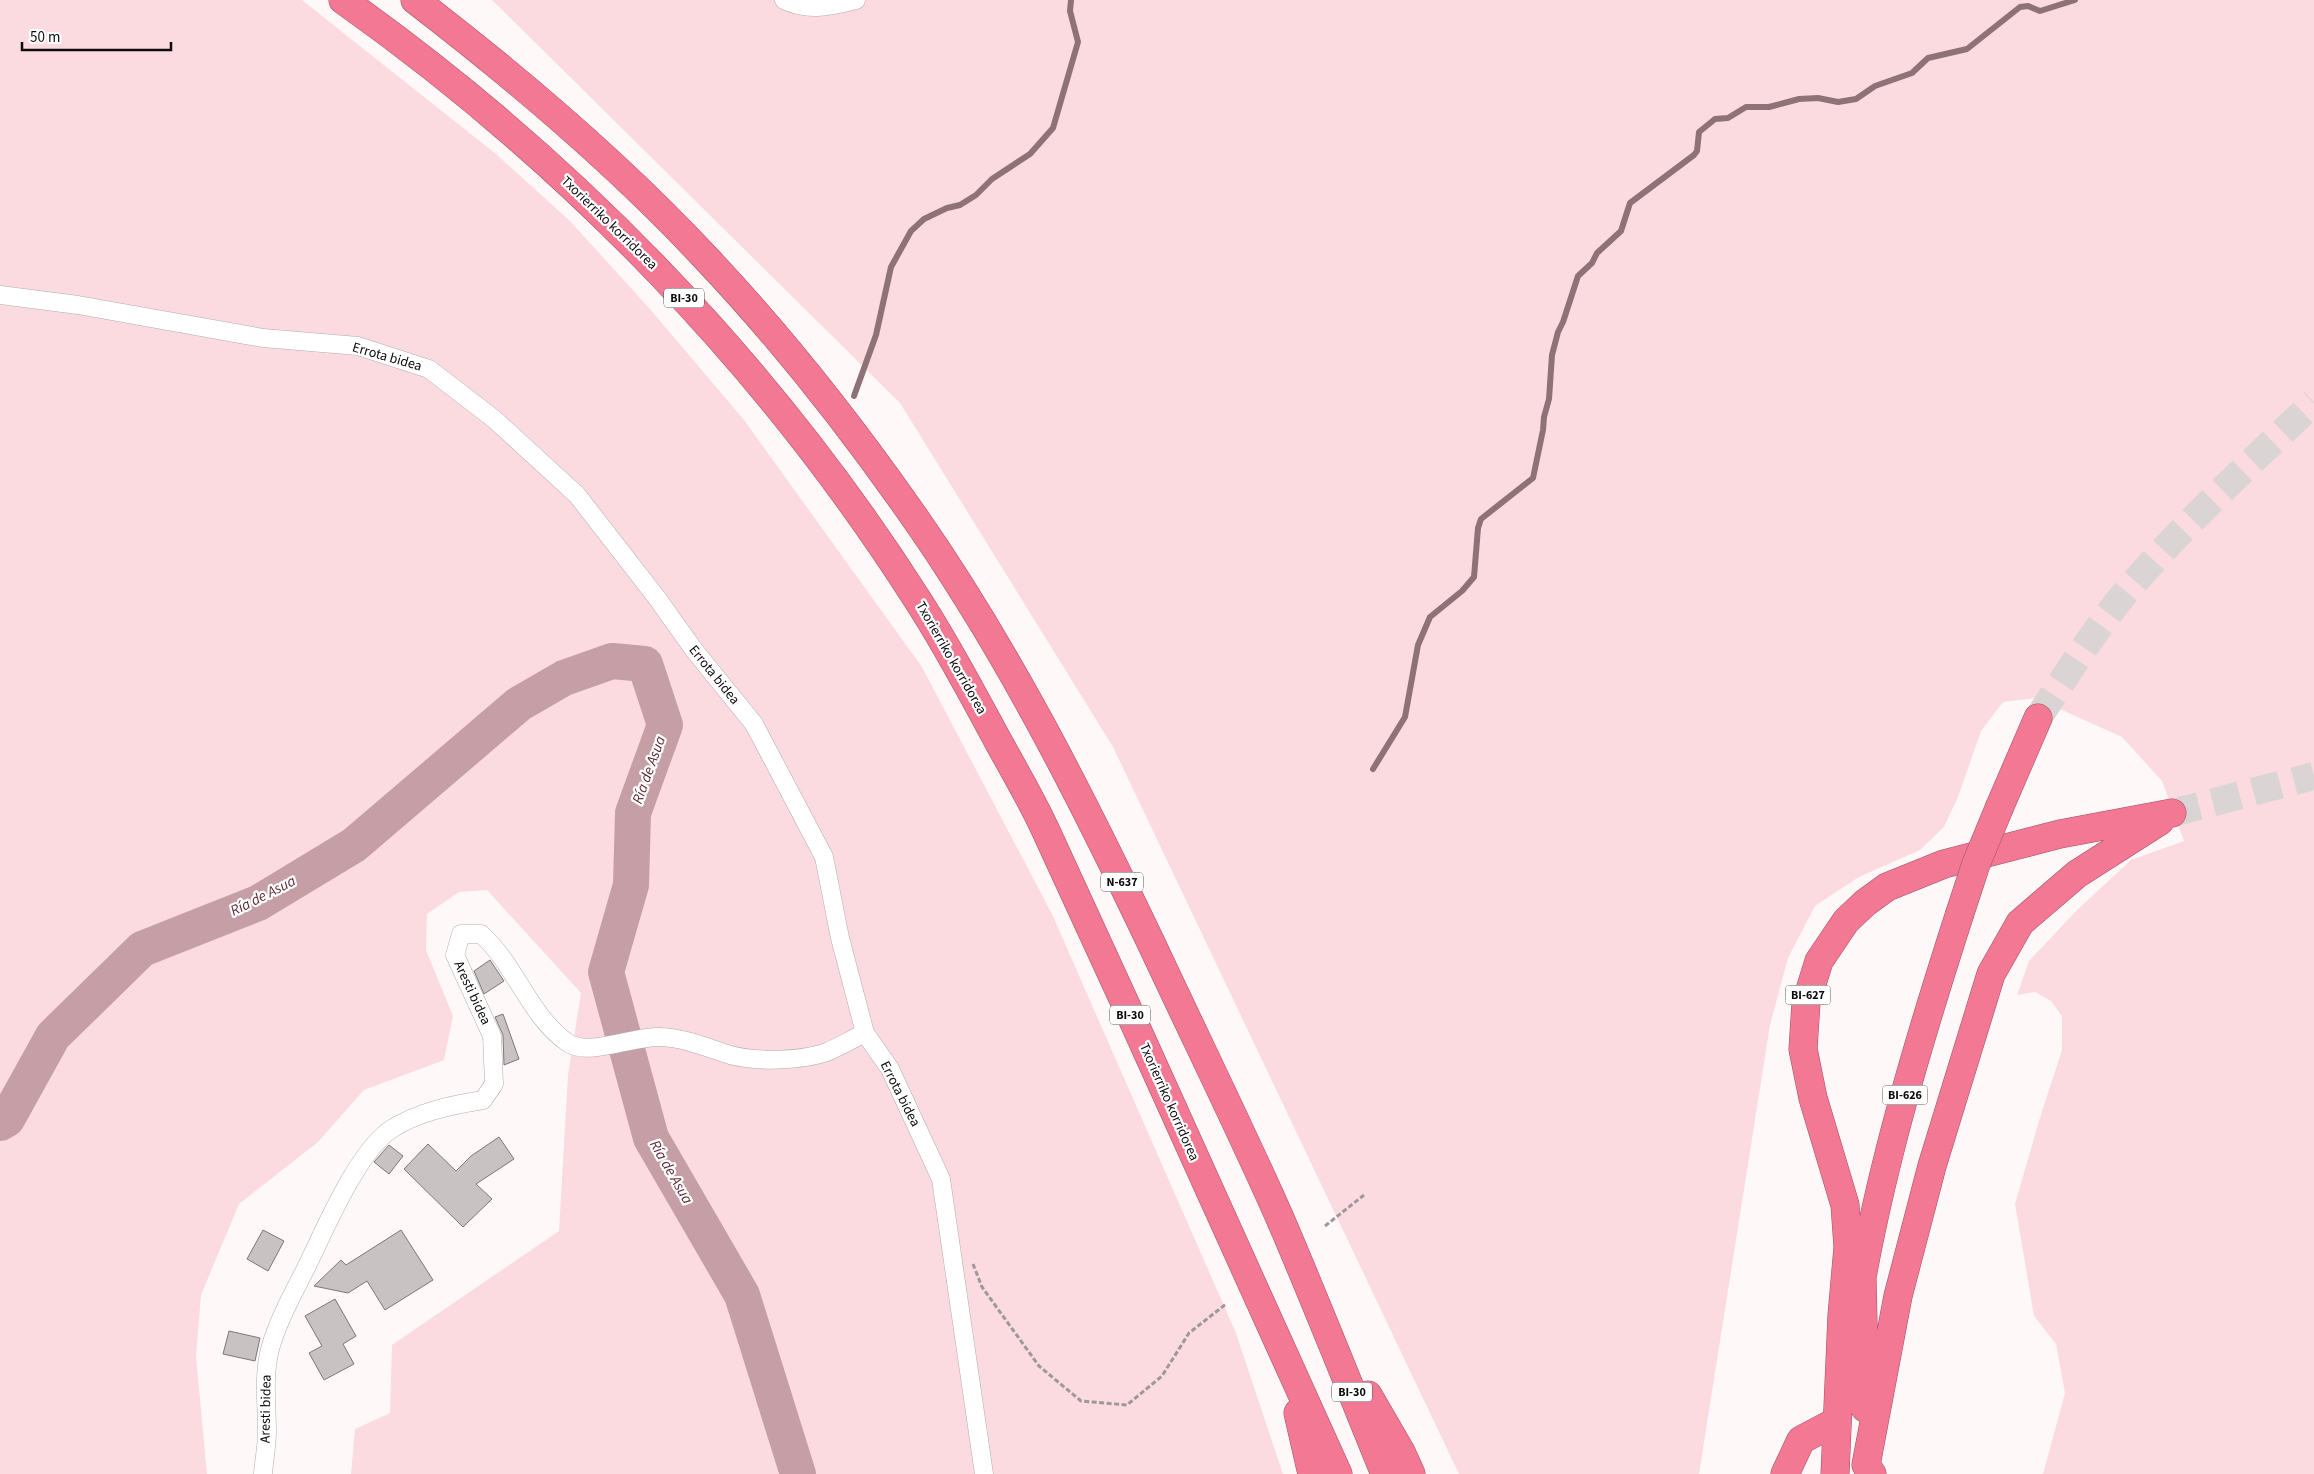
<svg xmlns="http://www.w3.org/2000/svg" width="2314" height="1474" viewBox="0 0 2314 1474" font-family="'Source Sans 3',sans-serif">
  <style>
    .green { fill: #fbdbe0 }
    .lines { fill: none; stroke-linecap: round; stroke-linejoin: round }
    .stream { stroke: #8e7277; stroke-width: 6 }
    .river { stroke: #c69ea5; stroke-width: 36 }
    .building { fill: #c8c2c3; stroke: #7d7778 }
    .highway-tunnel { stroke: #dbd4d5; stroke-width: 28; stroke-dasharray: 28 14; stroke-linecap: butt }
    .street-casing { stroke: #b2acad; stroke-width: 19 }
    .highway-casing { stroke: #a25264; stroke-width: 29 }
    .path { stroke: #9d9899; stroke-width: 3; stroke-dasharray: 5 2.5; stroke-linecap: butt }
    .street { stroke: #fff; stroke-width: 18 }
    .highway { stroke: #f27894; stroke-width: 28 }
    .highway-bridge-casing { stroke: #a25264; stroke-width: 29; stroke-linecap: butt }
    .highway-bridge { stroke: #f27894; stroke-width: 28 }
    .labels { text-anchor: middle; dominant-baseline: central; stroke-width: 4.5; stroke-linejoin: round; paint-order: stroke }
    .shield { fill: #fff; stroke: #565454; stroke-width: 1 }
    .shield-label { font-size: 12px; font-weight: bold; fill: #0d0b0b }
    .street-label { font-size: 14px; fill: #0d0b0b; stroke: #fff }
    .water-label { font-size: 15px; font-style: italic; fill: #5e2936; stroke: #fff }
  </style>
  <rect width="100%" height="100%" fill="#fff8f9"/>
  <!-- green -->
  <path class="green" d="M0 0H302L496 154 570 221 650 309 744 420 922 667 1052 914 1236 1333 1283 1474H351L355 1429 390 1413 392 1345 559 1231 568 1075 581 993 487 890 459 892 427 914 426 950 453 1016 444 1060 364 1090 318 1142 239 1204 201 1295 196 1356 207 1474H0Z
    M492 0H2314V1474H2043L2065 1393 2056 1344 2034 1316 2015 1204 2038 1124 2062 1050V1016L2051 1001 2035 992 2017 995 2029 961 2077 910 2131 860 2184 841 2162 781 2122 737 2035 698 2003 702 1981 731 1958 797 1944 827 1920 850 1859 877 1815 906 1788 958 1770 1025 1699 1474H1459L1113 747 900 403Z"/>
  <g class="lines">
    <!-- stream -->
    <path class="stream" d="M854 396 876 335 891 267 911 231 924 219 947 208 960 205 976 195 992 179 1030 154 1053 128 1078 42 1070 11 1071 0
      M1373 769 1405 717 1418 645 1430 617 1462 591 1474 577 1478 528 1481 519 1533 478 1543 430 1544 417 1549 399 1552 355 1558 332 1563 322 1578 276 1592 263 1597 253 1621 231 1630 203 1694 155 1697 151 1699 132 1715 119 1728 118 1746 107H1769L1799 99 1818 98 1838 102 1856 99 1875 86 1912 73 1928 58 1967 49 2020 7 2028 6 2040 11 2075 0"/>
    <!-- river -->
    <path class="river" d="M0 1123 7 1119 53 1036 142 949 258 903 354 845 519 704 564 678 612 661 645 664 665 725 633 813 631 885 606 972 651 1138 742 1295 798 1474"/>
  </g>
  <!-- building -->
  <path class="building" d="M490 960 504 981 484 994 474 971Z
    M503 1014 519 1059 504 1065 503 1035 495 1017Z
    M499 1137 514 1159 476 1184 492 1199 463 1227 404 1169 428 1144 456 1171 471 1156Z
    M389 1145 403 1156 389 1174 374 1162Z
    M263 1230 284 1241 268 1271 247 1259Z
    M401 1230 433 1280 385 1310 367 1281 348 1293 314 1286 341 1260 346 1265Z
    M335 1299 356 1336 343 1344 354 1364 324 1380 309 1353 322 1346 305 1316Z
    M229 1331 260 1338 255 1361 223 1354Z"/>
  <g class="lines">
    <!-- highway-tunnel -->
    <path class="highway-tunnel" d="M2038 718C2068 673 2097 625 2132 585 2188 520 2252 462 2314 402
      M2172 813 2314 776"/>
    <!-- street casing -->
    <g class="street-casing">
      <path id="street" d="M784 0C808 12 832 6 856 0
        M0 295 78 305 263 338 358 346 429 369 494 419 577 495 657 598 694 650 754 724 824 857 840 938 865 1033 890 1069 941 1179 984 1474
        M263 1474C264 1460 267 1446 267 1432 267 1405 263 1376 270 1349 278 1320 294 1292 307 1266 325 1229 357 1153 390 1130 417 1112 452 1105 483 1100L494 1084 492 1036 455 955 461 934H481C516 965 529 1016 568 1043 589 1057 636 1035 661 1037 685 1038 708 1048 730 1055 757 1062 798 1061 824 1053 838 1048 852 1039 865 1033"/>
    </g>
    <!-- highway casing -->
    <g class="highway-casing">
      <path id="highway" d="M343 0C570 161 767 364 917 599 947 645 972 693 998 741 1014 770 1031 799 1045 829 1076 895 1106 961 1136 1027 1203 1176 1271 1325 1338 1474
        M415 0C518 79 616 162 704 256 778 334 846 420 908 508 1005 645 1081 796 1153 947 1195 1037 1239 1126 1279 1216 1316 1302 1350 1388 1385 1474
        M2000 806 2038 718
        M1862 1277 1865 1408
        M1859 1294C1881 1166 1919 1040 1959 916
        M1368 1395 1401 1452 1411 1474
        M1298 1413 1312 1474
        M1785 1474 1801 1440 1837 1421
        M1835 1474 1842 1315 1848 1247 1845 1205 1813 1098 1803 1049 1806 1003 1819 961 1846 921 1865 903 1887 887 1944 864 2060 834 2172 813
        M1872 1474 1866 1465 1898 1296 1932 1166 1991 974 2020 923 2077 874 2160 821"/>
    </g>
    <!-- path -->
    <path class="path" d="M1325 1226 1364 1195
      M973 1264 982 1287 1039 1366 1081 1401 1127 1405 1162 1376 1189 1333 1226 1304"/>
    <!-- street -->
    <use href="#street" class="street"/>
    <!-- highway -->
    <use href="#highway" class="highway"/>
    <!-- highway-bridge casing -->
    <g class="highway-bridge-casing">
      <path id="highway-bridge" d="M1959 916 1976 864 2000 806"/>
    </g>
    <!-- highway-bridge -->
    <use href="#highway-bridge" class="highway-bridge"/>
  </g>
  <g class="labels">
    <!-- shield labels -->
    <g class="shield">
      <rect x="664" y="288.5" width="40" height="19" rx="4"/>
      <rect x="1101" y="872.5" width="42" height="19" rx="4"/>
      <rect x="1785.5" y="985.5" width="45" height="19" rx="4"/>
      <rect x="1110" y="1005.5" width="40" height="19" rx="4"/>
      <rect x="1882.5" y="1085.5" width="45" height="19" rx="4"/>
      <rect x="1332" y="1382.5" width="40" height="19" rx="4"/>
    </g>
    <g class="shield-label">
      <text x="684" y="298">BI-30</text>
      <text x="1122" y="882">N-637</text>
      <text x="1808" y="995">BI-627</text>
      <text x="1130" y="1015">BI-30</text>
      <text x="1905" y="1095">BI-626</text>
      <text x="1352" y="1392">BI-30</text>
    </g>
    <!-- street labels -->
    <g class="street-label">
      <text transform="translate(609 223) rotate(44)">Txorierriko korridorea</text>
      <text transform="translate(387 357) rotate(16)">Errota bidea</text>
      <text transform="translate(951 658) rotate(60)">Txorierriko korridorea</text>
      <text transform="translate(714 675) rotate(51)">Errota bidea</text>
      <text transform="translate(472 993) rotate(65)">Aresti bidea</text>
      <text transform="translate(900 1094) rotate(63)">Errota bidea</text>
      <text transform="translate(1169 1102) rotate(66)">Txorierriko korridorea</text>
      <text transform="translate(266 1409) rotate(-89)">Aresti bidea</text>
    </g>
    <!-- water labels -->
    <g class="water-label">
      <text transform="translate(649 770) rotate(-70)">Ría de Asua</text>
      <text transform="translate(263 896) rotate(-27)">Ría de Asua</text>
      <text transform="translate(671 1172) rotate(60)">Ría de Asua</text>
    </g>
  </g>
  <!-- scale -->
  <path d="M22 42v8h149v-8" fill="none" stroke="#0d0b0b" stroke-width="2.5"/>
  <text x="30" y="42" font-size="15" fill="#0d0b0b" stroke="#ffffff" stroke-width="4" paint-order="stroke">50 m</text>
</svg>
